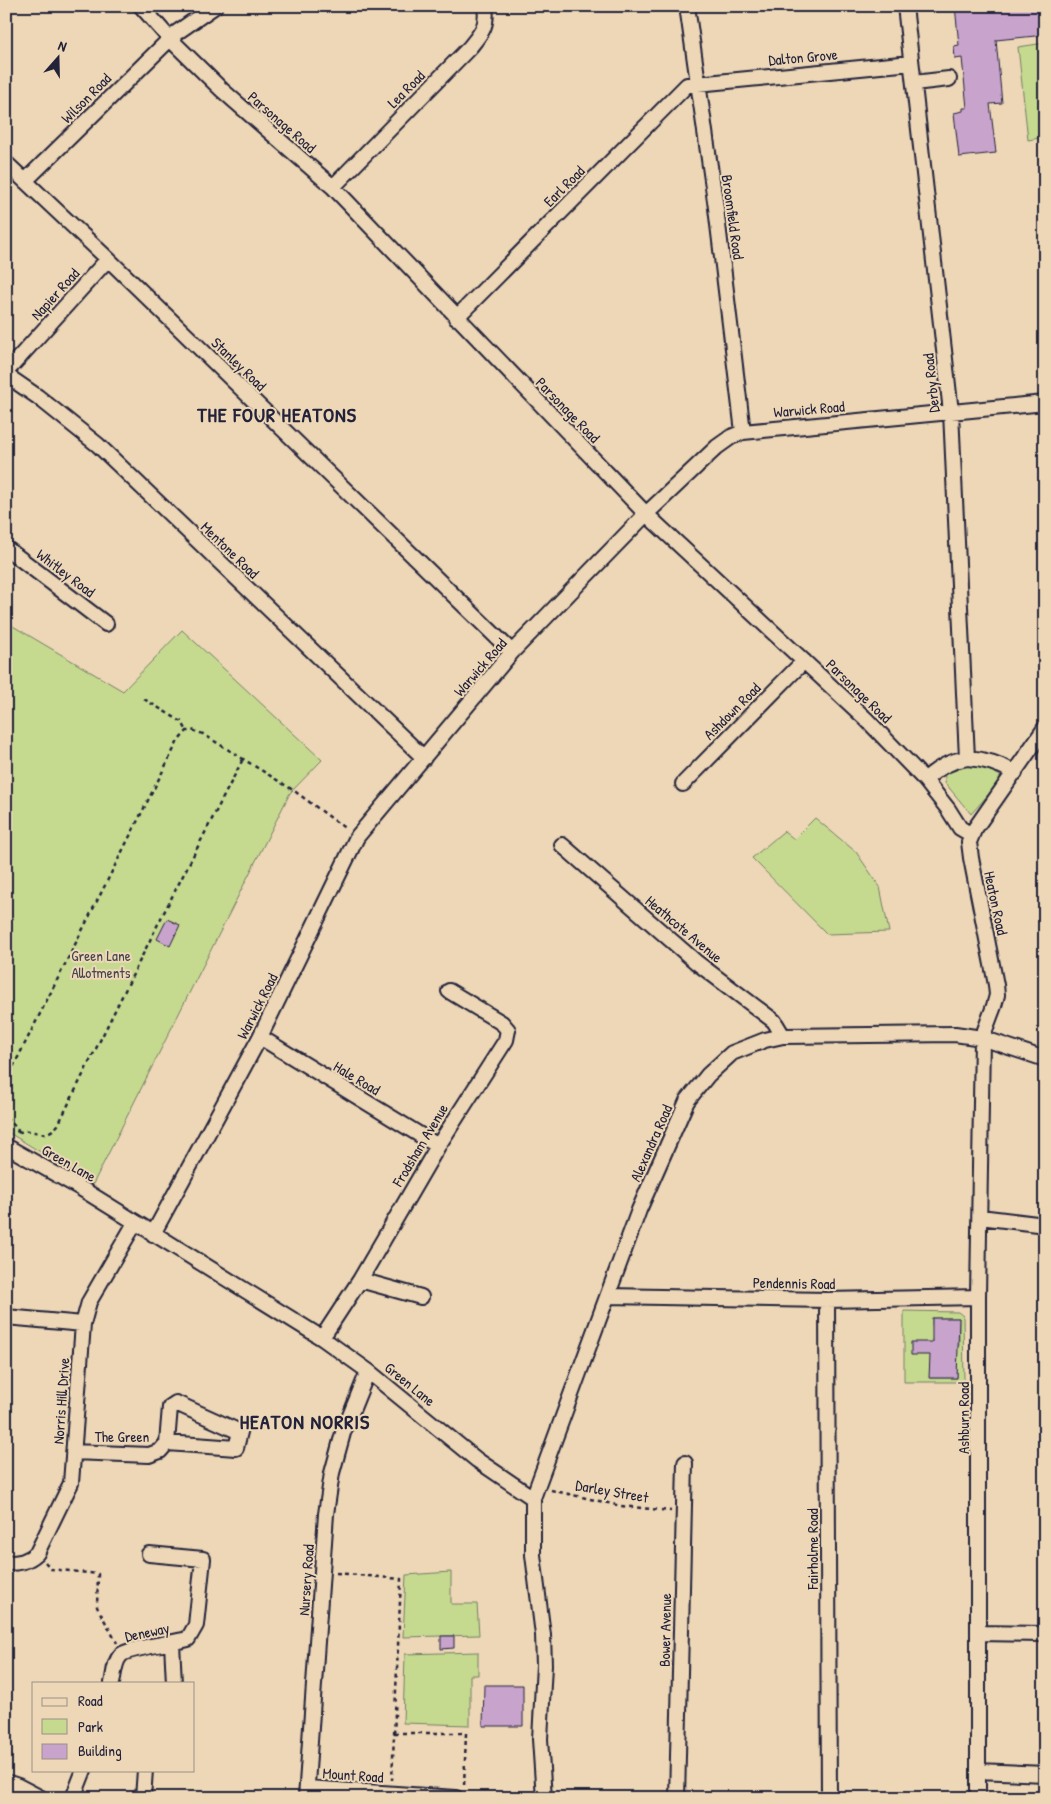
<svg xmlns="http://www.w3.org/2000/svg" width="1051" height="1804" viewBox="0 0 1051 1804" font-family="'Patrick Hand',sans-serif">
  <style>
    .green { fill: #c5da8f; stroke: #747e65; fill-rule: evenodd }
    .building { fill: #c8a3cc; stroke: #22223b }
    .lines { fill: none; stroke-linecap: round; stroke-linejoin: round }
    .minor-casing { stroke: #22223b; stroke-width: 18 }
    .path { stroke: #22223b; stroke-width: 2.5; stroke-dasharray: 4 4; stroke-linecap: butt }
    .minor { stroke: #edd7b6; stroke-width: 14 }
    .labels { text-anchor: middle; dominant-baseline: central; stroke-width: 4; stroke-linejoin: round; paint-order: stroke }
    .street-label { font-size: 15px; fill: #22223b; stroke: #edd7b6 }
    .park-label { font-size: 15px; fill: #43474c; stroke: #edd7b6 }
    .district-label { font-size: 20px; font-weight: bold; letter-spacing: 1px; fill: #22223b; stroke: #edd7b6 }
  </style>
  <rect width="100%" height="100%" fill="#edd7b6"/>
  <filter id="ink" filterUnits="userSpaceOnUse"><feTurbulence type="fractalNoise" baseFrequency=".02" numOctaves="2"/><feDisplacementMap in="SourceGraphic" scale="10" xChannelSelector="R" yChannelSelector="G"/><feConvolveMatrix kernelMatrix="1 2 1 2 8 2 1 2 1" color-interpolation-filters="sRGB"/></filter>
  <g filter="url(#ink)">
    <!-- green -->
    <path class="green" d="M1045 43V137L1028 140 1018 47Z
      M6 622 123 691 182 630 322 760 290 793 93 1184 6 1131Z
      M964 765C980 766 990 769 1003 778L971 814 945 783V777L943 774 948 770Z
      M815 818 856 852 880 887 889 932 827 934 752 858 784 831 794 839Z
      M904 1311 958 1312 963 1316 964 1382H904ZM932 1318H959V1346H932V1339H938L932 1325ZM957 1352V1378H930V1372Z
      M451 1572V1604H477L479 1635 403 1637 406 1575Z
      M478 1652V1675H470V1725L403 1723 405 1654Z"/>
    <!-- building -->
    <path class="building" d="M955 6H981V9L1011 6H1045V35L996 40 1002 103 990 104 996 153 959 157 954 113 963 111V108H967L962 58 955 59 954 46 959 45Z
      M167 919 180 925 170 946 157 939Z
      M932 1318H959L957 1378H929L930 1355H911V1342H932Z
      M441 1636H454V1648L441 1649Z
      M484 1685H523V1726H483Z"/>
    <g class="lines">
      <!-- minor casing -->
      <g class="minor-casing">
        <path id="minor" d="M141 6 170 39 222 90 333 187 646 514 866 719 925 780 948 809 960 828 972 835
          M687 6 716 208 743 432
          M905 6 951 412 967 758C984 759 1000 764 1015 773
          M914 83 949 79
          M6 163 108 259 512 652
          M25 181 176 33 215 6
          M333 187 470 47C482 32 488 26 485 6
          M456 318 687 85 911 63
          M6 372 108 259
          M6 375 38 397 98 445 424 758
          M6 548 106 624
          M925 780C937 768 950 761 967 758
          M683 784 804 661
          M562 845 696 962 774 1021 783 1036
          M260 1037 438 1146
          M6 1146 82 1189 322 1338 368 1371 477 1460 533 1498
          M980 1217 1045 1225
          M153 1234 260 1037 357 837 512 652 646 514 717 447 731 437 743 432 1045 403
          M360 1280 421 1297
          M608 1296 827 1300 978 1297
          M827 1300 829 1798
          M6 1317 83 1324
          M322 1338 360 1280 438 1146 506 1040 508 1030 502 1023 449 991
          M73 1452 149 1455 160 1451 167 1443 170 1407 176 1403 240 1432 236 1448 167 1443
          M6 1563C19 1563 27 1562 37 1553L71 1483 83 1324 89 1302 135 1223
          M979 1633 1045 1634
          M172 1643 174 1683
          M112 1683C114 1675 114 1663 120 1656 126 1648 174 1643 188 1639L196 1625 203 1559 149 1554
          M978 1771 1045 1774
          M6 1782 18 1786 41 1798
          M307 1788 456 1798
          M73 1798 84 1770
          M143 1798 145 1770
          M306 1798 326 1514 332 1473 343 1433 368 1371
          M544 1798 540 1739 544 1665 543 1635 533 1555V1498L639 1210 687 1101 708 1075 732 1053 765 1040 783 1036 955 1034 982 1038 1045 1059
          M677 1798 685 1463
          M978 1798V1297L982 1038 994 1006 997 995 996 985 971 858 969 842 974 830 1045 728"/>
      </g>
      <!-- path -->
      <path class="path" d="M144 699 182 722 187 731
        M6 1081 178 741 187 731 192 730 203 734 293 790 346 829
        M6 1118 18 1129 17 1133
        M18 1133C33 1125 43 1143 58 1125L158 924 243 759
        M551 1490 621 1506 671 1511
        M45 1562 51 1569 98 1574 97 1607 117 1643
        M336 1573 401 1579 392 1780
        M394 1733H466L464 1787"/>
      <!-- minor -->
      <use href="#minor" class="minor"/>
    </g>
  </g>
  <g class="labels">
    <!-- street labels -->
    <g class="street-label">
      <text transform="translate(803 57) rotate(-5)">Dalton Grove</text>
      <text transform="translate(406 89) rotate(-45)">Lea Road</text>
      <text transform="translate(86 98) rotate(-45)">Wilson Road</text>
      <text transform="translate(282 122) rotate(41)">Parsonage Road</text>
      <text transform="translate(564 186) rotate(-45)">Earl Road</text>
      <text transform="translate(733 217) rotate(82)">Broomfield Road</text>
      <text transform="translate(55 294) rotate(-48)">Napier Road</text>
      <text transform="translate(239 364) rotate(44)">Stanley Road</text>
      <text transform="translate(931 383) rotate(-96)">Derby Road</text>
      <text transform="translate(809 409) rotate(-5)">Warwick Road</text>
      <text transform="translate(568 410) rotate(46)">Parsonage Road</text>
      <text transform="translate(230 550) rotate(44)">Mentone Road</text>
      <text transform="translate(66 573) rotate(37)">Whitley Road</text>
      <text transform="translate(480 667) rotate(-49)">Warwick Road</text>
      <text transform="translate(859 691) rotate(44)">Parsonage Road</text>
      <text transform="translate(732 711) rotate(-45)">Ashdown Road</text>
      <text transform="translate(996 903) rotate(78)">Heaton Road</text>
      <text transform="translate(684 929) rotate(40)">Heathcote Avenue</text>
      <text transform="translate(257 1006) rotate(-63)">Warwick Road</text>
      <text transform="translate(357 1078) rotate(31)">Hale Road</text>
      <text transform="translate(651 1143) rotate(-66)">Alexandra Road</text>
      <text transform="translate(420 1145) rotate(-59)">Frodsham Avenue</text>
      <text transform="translate(69 1163) rotate(30)">Green Lane</text>
      <text transform="translate(794 1283) rotate(1)">Pendennis Road</text>
      <text transform="translate(410 1384) rotate(39)">Green Lane</text>
      <text transform="translate(61 1401) rotate(-86)">Norris Hill Drive</text>
      <text transform="translate(963 1418) rotate(-90)">Ashburn Road</text>
      <text x="122" y="1436">The Green</text>
      <text transform="translate(612 1491) rotate(10)">Darley Street</text>
      <text transform="translate(812 1549) rotate(-90)">Fairholme Road</text>
      <text transform="translate(306 1580) rotate(-86)">Nursery Road</text>
      <text transform="translate(665 1630) rotate(-89)">Bower Avenue</text>
      <text transform="translate(147 1632) rotate(-12)">Deneway</text>
      <text transform="translate(353 1775) rotate(4)">Mount Road</text>
    </g>
    <!-- park labels -->
    <g class="park-label">
      <text x="101" y="955">Green Lane<tspan x="101" dy="17">Allotments</tspan></text>
    </g>
    <!-- district labels -->
    <g class="district-label">
      <text x="277" y="414">THE FOUR HEATONS</text>
      <text x="305" y="1421">HEATON NORRIS</text>
    </g>
  </g>
  <!-- margin -->
  <rect width="1051" height="1804" fill="none" stroke="#edd7b6" stroke-width="25"/>
  <rect x="12" y="12" width="1026" height="1779" fill="none" stroke="#22223b" stroke-width="2" filter="url(#ink)"/>
  <!-- legend -->
  <rect x="32" y="1682" width="162" height="90" fill="#edd7b6" stroke="#9c8f85"/>
  <rect x="42" y="1698" width="25" height="8" fill="#edd7b6" stroke="#9c8f85"/>
  <text x="78" y="1706" font-size="15" fill="#22223b">Road</text>
  <rect x="42" y="1719" width="25" height="15" fill="#c5da8f" stroke="#9c8f85"/>
  <text x="78" y="1732" font-size="15" fill="#22223b">Park</text>
  <rect x="42" y="1744" width="25" height="15" fill="#c8a3cc" stroke="#9c8f85"/>
  <text x="78" y="1756" font-size="15" fill="#22223b">Building</text>
  <!-- north arrow -->
  <g transform="translate(58 58) rotate(20)" stroke="#edd7b6" stroke-width="4" paint-order="stroke">
  <path d="M0-4L9 19L0 12L-9 19Z" fill="#22223b"/>
  <text y="-8" font-size="14" font-weight="bold" text-anchor="middle" fill="#22223b">N</text>
  </g>
</svg>
